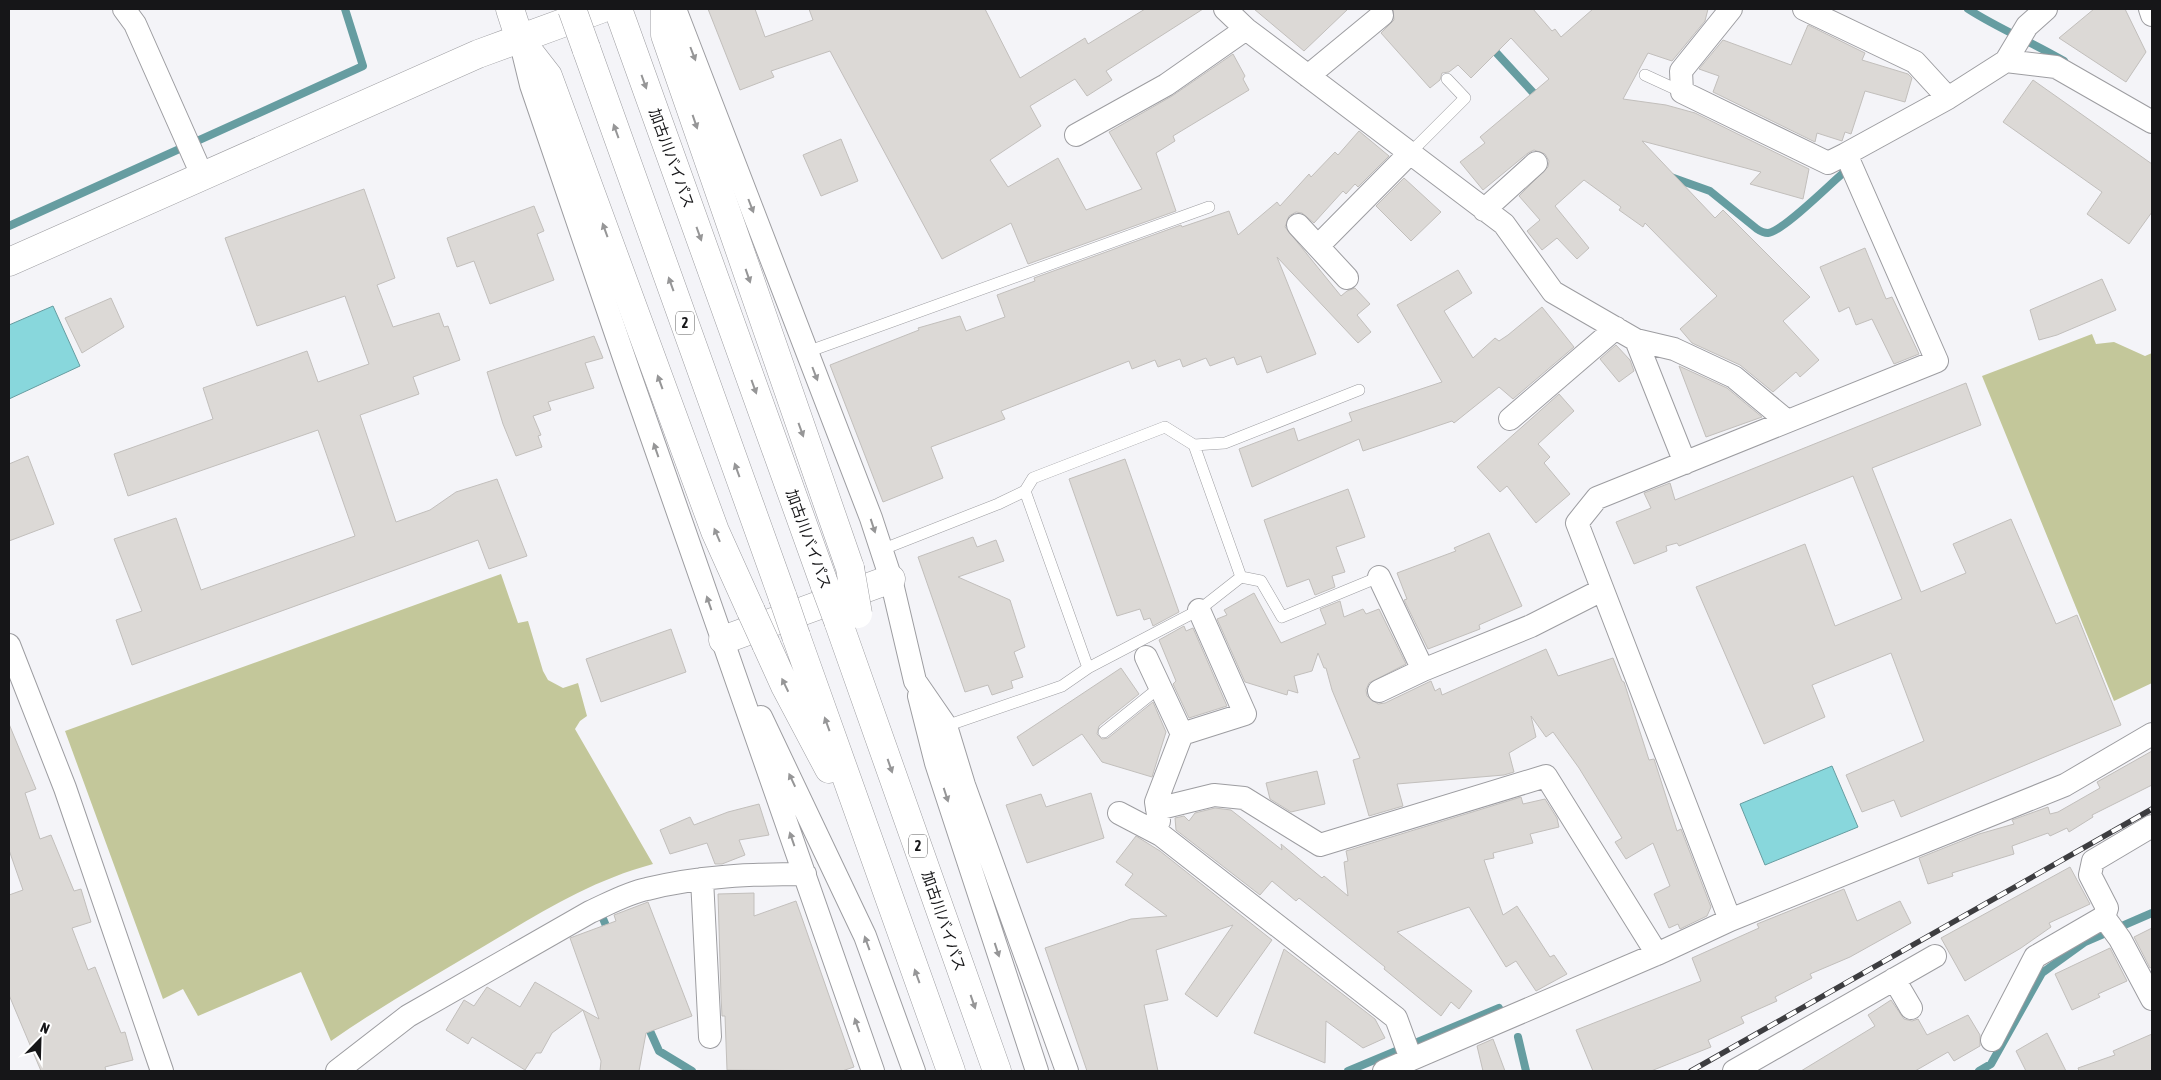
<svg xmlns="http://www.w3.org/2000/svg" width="2161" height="1080" viewBox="0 0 2161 1080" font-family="'Asap Condensed','Noto Sans JP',sans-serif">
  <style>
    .green { fill: #c3c79a }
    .water { fill: #88d7dc; stroke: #669da1 }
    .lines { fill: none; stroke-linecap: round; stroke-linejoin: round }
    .stream { stroke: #669da1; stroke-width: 8 }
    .building { fill: #dcd9d6; stroke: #c2bfbc }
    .lane-casing { stroke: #9d9da1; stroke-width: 12 }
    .street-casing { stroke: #9d9da1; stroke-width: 24 }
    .secondary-casing { stroke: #9d9da1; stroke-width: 29 }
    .highway-casing { stroke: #9d9da1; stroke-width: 29 }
    .lane { stroke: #fff; stroke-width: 11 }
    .street { stroke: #fff; stroke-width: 22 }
    .secondary { stroke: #fff; stroke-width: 28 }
    .highway { stroke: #fff; stroke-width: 28 }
    .rail-casing { stroke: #3d3d40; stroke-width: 5.5 }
    .rail { stroke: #fff; stroke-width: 4; stroke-dasharray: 11; stroke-linecap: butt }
    .highway-bridge-casing { stroke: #9d9da1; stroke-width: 29; stroke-linecap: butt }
    .highway-bridge { stroke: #fff; stroke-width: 28 }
    .oneway { fill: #969697 }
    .labels { text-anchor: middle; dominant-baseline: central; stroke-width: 4; stroke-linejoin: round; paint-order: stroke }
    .shield { fill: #fff; stroke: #5c5c5d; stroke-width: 1 }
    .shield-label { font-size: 14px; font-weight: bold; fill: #161618 }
    .street-label { font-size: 15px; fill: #161618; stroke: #fff }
  </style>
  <rect width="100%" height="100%" fill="#f4f4f8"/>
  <!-- green -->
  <path class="green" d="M2092 334 2096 344 2114 342 2145 356 2152 353V683L2114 701 1982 376Z
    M501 574 518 623 528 621 543 671 548 680 563 688 578 683 587 716 580 721 575 729 653 864C590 881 542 912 486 945 434 976 381 1006 331 1041L301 972 198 1016 183 989 163 999 65 731Z"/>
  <!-- water -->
  <path class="water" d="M53 306 80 366 9 399V325Z
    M1832 766 1858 827 1765 865 1740 804Z"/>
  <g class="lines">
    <!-- stream -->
    <path class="stream" d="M1968 9C1999 29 2032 42 2064 61
      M1491 47 1539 99
      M1668 176 1710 191 1757 229C1760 231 1764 233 1768 233 1782 232 1829 185 1842 174
      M9 226 363 66 345 9
      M599 909 609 933
      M646 1022 659 1051 692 1071
      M1518 1037 1526 1071
      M1348 1071 1499 1008
      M1979 1071 1991 1064 2042 973 2085 942 2152 913"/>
  </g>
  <!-- building -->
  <path class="building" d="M708 9H755L765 37 813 20 809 9H985L1020 78 1085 38 1088 44 1145 9H1203L1106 71 1112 80 1087 96 1075 79 1030 106 1041 126 990 160 1008 187 1058 158 1086 210 1142 189 1109 132 1172 96 1233 54 1245 76 1243 79 1249 90 1173 136 1175 141 1156 153 1176 211 1028 264 1011 223 942 259 830 51 771 71 774 77 740 90Z
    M1254 9H1348L1304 51Z
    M1393 9H1533L1552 31 1555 29 1561 37 1593 9H1708L1705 21 1672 61 1648 53 1623 99 1666 105 1695 113 1809 169 1803 199 1750 184 1761 172 1642 141 1715 218 1723 210 1810 297 1783 321 1819 360 1800 377 1796 372 1773 392 1740 365 1692 343 1680 329 1717 296 1645 223 1643 227 1619 210 1621 207 1584 180 1555 206 1589 248 1577 259 1557 238 1542 250 1527 231 1540 220 1519 196 1548 167 1549 161 1545 154 1534 150 1528 153 1483 190 1460 162 1485 143 1480 137 1549 79 1511 38 1471 78 1458 65 1449 72 1442 73 1440 80 1430 88 1381 33 1394 20Z
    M2094 9H2125L2146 52 2126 82 2059 38Z
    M1808 25 1865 53 1862 60 1908 74 1912 78 1905 102 1865 91 1851 134 1845 132 1842 141 1817 133 1815 142 1713 92 1719 76 1699 69 1723 40 1791 65Z
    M2033 80 2152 164V212L2129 244 2087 214 2102 192 2003 122Z
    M1359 131 1389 156 1358 187 1355 184 1346 194 1343 191 1314 223 1302 213 1296 212 1289 216 1285 227 1341 296 1347 291 1355 288 1370 304 1357 315 1371 332 1358 343 1277 257 1316 354 1267 373 1261 356 1237 365 1234 357 1210 366 1206 358 1183 367 1180 359 1158 367 1155 360 1132 369 1129 361 1001 411 1005 419 931 447 943 478 883 502 830 365 919 330 918 328 960 316 966 331 1005 317 997 295 1035 281 1034 278 1181 225 1182 227 1229 211 1238 235 1277 202 1280 206 1309 174 1311 177 1335 152 1338 155Z
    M841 139 858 181 821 196 803 155Z
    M1404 178 1441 212 1411 241 1376 206Z
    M364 189 395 278 377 285 393 327 439 313 444 327 448 326 460 360 413 377 419 394 360 415 396 522 430 510 456 492 497 479 527 556 489 569 478 540 132 665 116 620 142 611 114 539 176 518 201 590 355 536 318 430 128 496 114 454 213 419 203 388 307 351 318 382 369 364 345 296 257 326 225 238Z
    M534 206 544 231 537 234 554 280 490 304 474 261 457 267 447 238Z
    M1865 248 1886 299 1892 297 1919 354 1894 364 1872 319 1856 325 1849 307 1839 312 1820 267Z
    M1458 270 1472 293 1444 311 1473 358 1495 338 1499 341 1508 335 1542 307 1574 347 1513 399 1499 387 1454 423 1452 421 1363 451 1359 439 1252 487 1239 449 1294 428 1298 441 1352 421 1349 413 1442 382 1397 305Z
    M2102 279 2116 310 2057 335 2039 340 2030 310Z
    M111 298 124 327 82 353 65 318Z
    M594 336 603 358 585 363 594 388 548 402 551 410 533 416 541 435 538 436 542 447 516 456 503 424 487 372Z
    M1616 345 1630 360 1634 371 1619 382 1600 359Z
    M1679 366 1727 388 1762 417 1706 437Z
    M1966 383 1981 425 1872 468 1921 592 1966 573 1953 544 2011 519 2056 624 2077 615 2121 725 1901 817 1894 800 1862 812 1846 775 1924 741 1891 653 1812 685 1825 717 1764 744 1696 587 1805 544 1835 626 1902 599 1853 476 1679 546 1677 543 1666 546 1667 551 1634 564 1616 522 1651 508 1644 493 1670 483 1675 500Z
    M1559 394 1574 411 1538 444 1550 457 1544 463 1570 494 1536 523 1507 486 1500 492 1477 467Z
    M28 456 54 524 9 541V464Z
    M1125 459 1179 612 1153 626 1150 618 1144 620 1140 609 1117 616 1069 479Z
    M1348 489 1365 537 1336 547 1345 572 1332 576 1335 587 1315 595 1309 579 1287 587 1264 520Z
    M1489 533 1522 606 1479 625 1480 629 1428 649 1404 600 1407 599 1397 573 1456 551 1454 548Z
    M973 537 977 547 996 540 1004 561 958 577 1010 600 1025 647 1014 652 1023 677 1011 681 1013 688 992 695 988 685 965 692 918 557Z
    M1254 593 1281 643 1326 624 1320 609 1340 601 1344 617 1363 609 1366 614 1379 609 1406 664 1369 683 1366 690 1367 696 1378 704 1385 703 1431 681 1435 691 1440 688 1442 695 1546 649 1558 676 1613 658 1622 681 1624 682 1649 760 1654 759 1677 831 1681 829 1711 907 1707 916 1680 929 1678 924 1669 928 1654 894 1670 886 1653 843 1626 859 1615 842 1622 838 1579 768 1553 732 1546 737 1531 716 1536 737 1509 753 1514 772 1504 775 1397 784 1403 806 1369 816 1353 760 1360 758 1332 690 1326 668H1324L1318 653 1312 671 1294 676 1298 693 1288 690 1287 695 1245 682 1217 619 1227 615 1224 610Z
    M1184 626 1186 631 1193 628 1227 706 1189 718 1173 684 1176 681 1159 640Z
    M671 629 686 672 601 702 586 659Z
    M1121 668 1139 694 1099 726 1097 734 1102 739 1108 738 1153 702 1166 732 1152 777 1102 762 1082 734 1033 766 1017 737Z
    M9 724 36 789 25 793 40 839 51 835 74 891 81 889 91 922 72 928 88 970 95 967 121 1033 125 1032 133 1060 105 1067 106 1071H41L9 995V895L23 890 9 850Z
    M2152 751V785L2092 815 2093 817 2069 832 2067 828 2050 836 2048 833 2012 846 2014 854 1952 873 1953 876 1928 884 1919 858 1979 834 2014 824 2012 820 2048 807 2050 814 2058 812 2100 788 2097 782Z
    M1317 771 1325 804 1291 812 1270 799 1266 783Z
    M1091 793 1104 838 1027 863 1006 805 1041 794 1046 807Z
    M1521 797 1523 804 1545 799 1557 818 1559 827 1530 834 1533 843 1493 853 1494 858 1484 860 1503 915 1517 906 1550 957 1554 955 1567 974 1536 991 1516 961 1506 967 1469 907 1397 932 1472 991 1459 1009 1451 1002 1441 1016 1384 969 1385 967 1299 898 1296 901 1272 881 1260 895 1176 830 1175 818 1184 816 1189 821 1195 813 1215 808 1231 810 1282 850 1281 844 1322 878 1324 876 1348 896 1344 862 1348 861 1346 851Z
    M759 804 769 835 739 840 745 855 722 864H715L707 843 670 854 660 830 690 817 694 825 728 812Z
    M1136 836 1160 851 1272 940 1217 1017 1185 994 1233 925 1156 950 1168 1000 1144 1005 1158 1071H1087L1045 948 1131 919 1167 916 1125 885 1133 874 1116 862Z
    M2070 867 2090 904 2049 923 2051 927 2021 948 1965 981 1941 938Z
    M1844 889 1857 921 1900 901 1911 923 1850 957 1810 974 1812 978 1775 997 1777 1001 1741 1017 1744 1023 1708 1040 1711 1047 1651 1071H1593L1576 1030 1701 981 1692 958 1759 928 1757 924Z
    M754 893V916L796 901 854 1067 842 1071 727 1070 725 1016H722L721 996 718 894Z
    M648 902 692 1016 646 1033 639 1071H600L601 1061 583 1010 599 1019 570 938 616 921 614 915Z
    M2152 928V967L2150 968 2134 937Z
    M2110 948 2127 981 2098 994 2100 997 2072 1010 2055 974Z
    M1284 949 1375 1019 1385 1038 1363 1048 1326 1021 1325 1063 1254 1033Z
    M535 982 583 1010 552 1033 541 1053H536L525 1070 472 1037 468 1044 446 1030 464 1000 474 1006 487 987 520 1007Z
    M1891 1000 1904 1019 1912 1021 1918 1019 1927 1035 1968 1015 1980 1035V1046L1954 1061 1948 1052 1915 1071H1801L1875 1026 1868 1015Z
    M2047 1033 2066 1071H2026L2016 1051Z
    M2152 1034V1071H2079L2078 1068 2115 1055 2113 1051Z
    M1493 1039 1505 1071H1483L1477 1046Z"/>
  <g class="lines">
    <!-- lane casing -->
    <g class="lane-casing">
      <path id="lane" d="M1645 75 1682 92
        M1410 153 1465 98 1447 79
        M807 352 1209 207
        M1194 445 1241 577
        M1025 491 1033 478 1165 427 1194 445 1225 443 1359 390
        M881 550 998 504 1025 491 1088 668
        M946 726 1062 686 1088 668 1199 610 1241 577 1261 581 1282 617 1379 577
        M1104 732 1160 687"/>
    </g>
    <!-- street casing -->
    <g class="street-casing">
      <path id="street" d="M124 9 135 24 202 175
        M675 9 871 518 891 579 915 681 946 726 964 785 1067 1071
        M1225 9 1246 29 1504 224 1553 292 1636 340 1685 463
        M1731 9 1681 71 1682 92 1828 163 1846 154
        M1804 9 1915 62 1948 98
        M2150 9 2152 15
        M521 44 531 85 630 375 873 1071
        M2006 61 2056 67 2152 122
        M1308 76 1382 15
        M1076 135 1166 85 1246 29
        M1484 210 1536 163
        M1298 225 1347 278
        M1318 246 1410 153
        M1636 340 1674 349 1734 377 1787 421
        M1510 419 1616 328
        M1379 577 1423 670
        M9 645 65 788 162 1071
        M1146 657 1182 734
        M1379 691 1423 670 1531 626 1602 590
        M919 696 936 763 1037 1071
        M761 717 865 936 914 1071
        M1157 809 1214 795 1244 798 1320 845 1546 776 1657 954
        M1119 813 1161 835 1396 1018 1411 1059
        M1159 821 1156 802 1182 734 1245 714 1199 610
        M702 879 710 1037
        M2104 917 2120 939 2152 999
        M1730 920 1577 523 1597 498 1937 361 1846 154 1948 98 2006 61 2027 26 2046 9
        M1894 979 1911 1008
        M1992 1040 2035 957 2104 917 2107 908 2090 875 2093 861 2152 826
        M337 1071 408 1016 590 912C608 904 627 893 647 889 699 876 752 874 805 874
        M1384 1071 1657 954 1730 920 2065 785 2152 734
        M1734 1071 1935 956"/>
    </g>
    <!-- secondary casing -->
    <g class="secondary-casing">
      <path id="secondary" d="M510 9 520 40
        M9 262 478 54 601 9
        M723 640 891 579"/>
    </g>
    <!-- highway casing -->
    <g class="highway-casing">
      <path id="highway" d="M618 9 825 586
        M665 9V35L850 568
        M520 40 548 76 715 531 751 611
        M586 48 783 598
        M838 621 997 1071
        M796 636 951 1071
        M766 644 785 686 829 769"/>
    </g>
    <!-- lane -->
    <use href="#lane" class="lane"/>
    <!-- street -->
    <use href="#street" class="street"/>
    <!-- secondary -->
    <use href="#secondary" class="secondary"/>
    <!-- highway -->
    <use href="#highway" class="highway"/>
    <!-- rail casing -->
    <g class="rail-casing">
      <path id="rail" d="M1691 1071 2152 809"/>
    </g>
    <!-- rail -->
    <use href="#rail" class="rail"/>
    <!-- highway-bridge casing -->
    <g class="highway-bridge-casing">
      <path id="highway-bridge" d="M572 9 586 48
        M850 568 858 614
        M825 586 838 621
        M783 598 796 636
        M751 611 766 644"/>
    </g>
    <!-- highway-bridge -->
    <use href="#highway-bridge" class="highway-bridge"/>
  </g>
  <!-- one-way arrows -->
  <defs><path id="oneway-solid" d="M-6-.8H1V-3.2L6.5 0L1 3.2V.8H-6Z" transform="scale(1.25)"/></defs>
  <g class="oneway">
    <use href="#oneway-solid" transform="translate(693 54) rotate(69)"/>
    <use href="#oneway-solid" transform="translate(644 82) rotate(70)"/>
    <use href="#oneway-solid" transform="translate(695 122) rotate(71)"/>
    <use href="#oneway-solid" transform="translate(616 131) rotate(-110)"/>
    <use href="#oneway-solid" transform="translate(751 206) rotate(69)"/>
    <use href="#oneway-solid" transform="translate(605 230) rotate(-110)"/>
    <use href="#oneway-solid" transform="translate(699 234) rotate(70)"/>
    <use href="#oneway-solid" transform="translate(748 276) rotate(71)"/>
    <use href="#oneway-solid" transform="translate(671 284) rotate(-110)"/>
    <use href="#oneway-solid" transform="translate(815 374) rotate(69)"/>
    <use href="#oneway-solid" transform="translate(660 382) rotate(-110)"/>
    <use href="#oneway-solid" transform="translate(754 387) rotate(70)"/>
    <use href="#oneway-solid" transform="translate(801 430) rotate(70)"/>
    <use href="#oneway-solid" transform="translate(656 450) rotate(-109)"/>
    <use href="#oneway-solid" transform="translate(737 470) rotate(-110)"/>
    <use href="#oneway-solid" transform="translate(873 526) rotate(72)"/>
    <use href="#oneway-solid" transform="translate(717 535) rotate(-113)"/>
    <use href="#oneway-solid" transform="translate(709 603) rotate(-109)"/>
    <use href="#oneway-solid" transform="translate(785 685) rotate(-116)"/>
    <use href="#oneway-solid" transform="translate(827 724) rotate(-110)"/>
    <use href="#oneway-solid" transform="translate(890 766) rotate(71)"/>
    <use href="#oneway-solid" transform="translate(792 780) rotate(-115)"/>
    <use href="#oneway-solid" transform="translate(946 795) rotate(72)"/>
    <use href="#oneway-solid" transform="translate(792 839) rotate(-109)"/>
    <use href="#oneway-solid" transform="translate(867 943) rotate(-110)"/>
    <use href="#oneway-solid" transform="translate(997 950) rotate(72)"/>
    <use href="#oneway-solid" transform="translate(917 976) rotate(-110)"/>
    <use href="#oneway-solid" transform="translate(973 1002) rotate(71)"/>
    <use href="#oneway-solid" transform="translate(857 1025) rotate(-109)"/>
  </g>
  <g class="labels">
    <!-- shield labels -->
    <g class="shield">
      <rect x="676" y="311.5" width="18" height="23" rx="4"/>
      <rect x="909" y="834.5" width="18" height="23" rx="4"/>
    </g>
    <g class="shield-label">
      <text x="685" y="323">2</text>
      <text x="918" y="846">2</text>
    </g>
    <!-- street labels -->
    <g class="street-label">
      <text transform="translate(672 158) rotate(70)">加古川バイパス</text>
      <text transform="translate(809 539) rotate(70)">加古川バイパス</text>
      <text transform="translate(944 921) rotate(71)">加古川バイパス</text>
    </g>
  </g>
  <!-- border -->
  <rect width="2161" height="1080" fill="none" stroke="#161618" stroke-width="20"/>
  <!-- north arrow -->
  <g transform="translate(40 1040) rotate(23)" stroke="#ffffff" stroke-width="4" paint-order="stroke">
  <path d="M0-4L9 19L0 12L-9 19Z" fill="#161618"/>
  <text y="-8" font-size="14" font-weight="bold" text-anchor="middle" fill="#161618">N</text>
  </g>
</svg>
